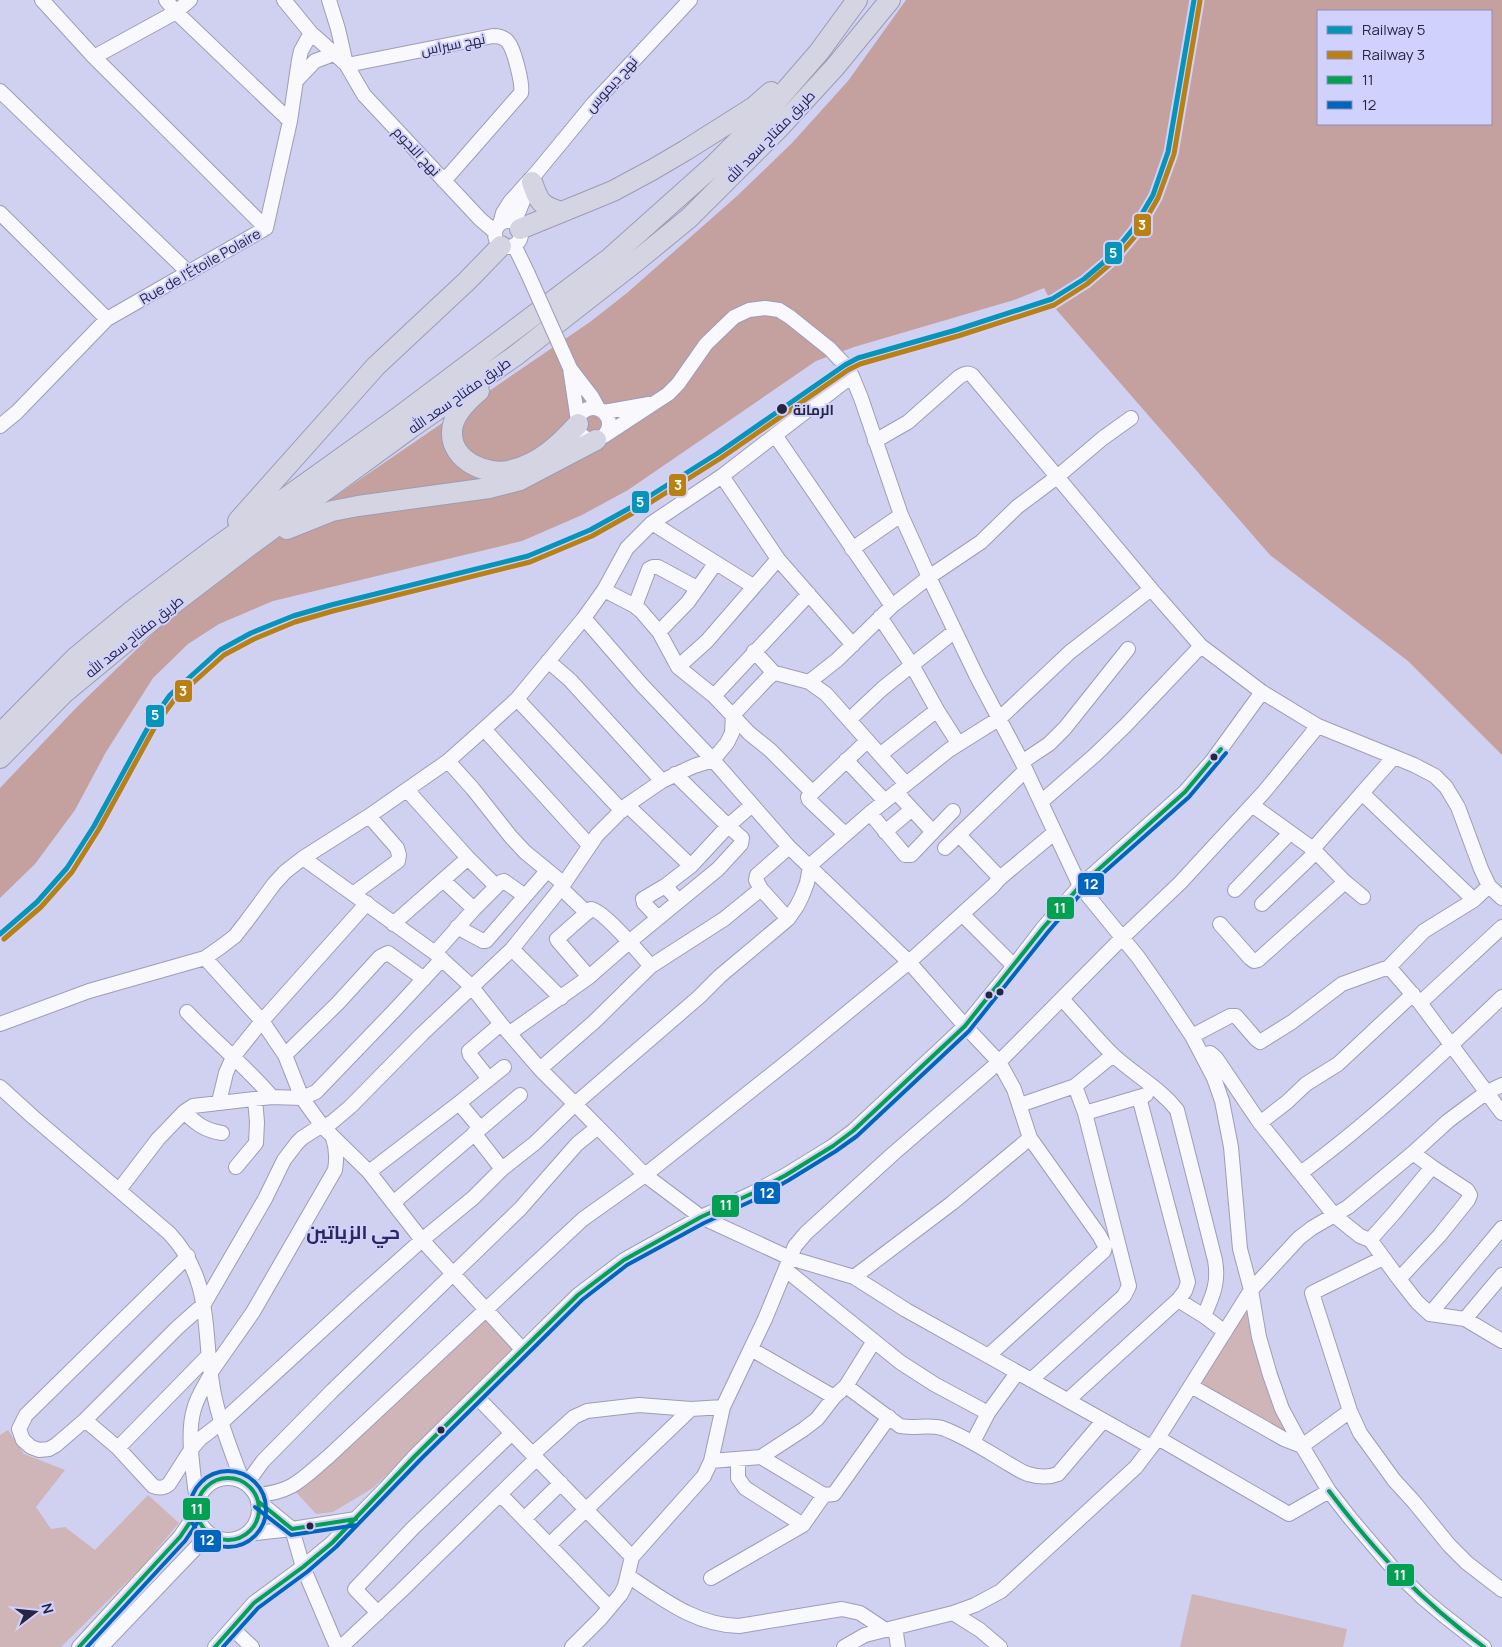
<svg xmlns="http://www.w3.org/2000/svg" width="1502" height="1647" viewBox="0 0 1502 1647" font-family="Manrope,Cairo,sans-serif">
  <style>
    .green { fill: #cfb5b8 }
    .forest { fill: #c4a09e; fill-rule: evenodd }
    .lines { fill: none; stroke-linecap: round; stroke-linejoin: round }
    .minor-casing { stroke: #9e9db8; stroke-width: 16 }
    .highway-casing { stroke: #9d9cb6; stroke-width: 22 }
    .minor { stroke: #f8f8fd; stroke-width: 14 }
    .highway { stroke: #d4d4e2; stroke-width: 20 }
    .minor-bridge-casing { stroke: #9e9db8; stroke-width: 16; stroke-linecap: butt }
    .minor-bridge { stroke: #f8f8fd; stroke-width: 14 }
    .bus-1-casing { stroke: #d1d1fe; stroke-width: 8 }
    .bus-2-casing { stroke: #d1d1fe; stroke-width: 8 }
    .bus-1 { stroke: #02a050; stroke-width: 4 }
    .bus-2 { stroke: #0065bd; stroke-width: 4 }
    .rail-1-casing { stroke: #d1d1fe; stroke-width: 9 }
    .rail-2-casing { stroke: #d1d1fe; stroke-width: 9 }
    .rail-1 { stroke: #0695b9; stroke-width: 5 }
    .rail-2 { stroke: #b98014; stroke-width: 5 }
    .stop-dot { fill: #272642; stroke: #d1d1fe; stroke-width: 2 }
    .labels { text-anchor: middle; dominant-baseline: central; stroke-width: 4; stroke-linejoin: round; paint-order: stroke }
    .street-label { font-size: 14px; fill: #272642; stroke: #d1d1fe }
    .stop-label { font-size: 14px; font-weight: bold; fill: #272642; stroke: #d1d1fe; text-anchor: start }
    .district-label { font-size: 19px; font-weight: bold; fill: #2e2662; stroke: #d1d1fe }
    .line-badge { stroke: #d1d1fe; stroke-width: 2 }
    .badge-label { font-size: 14px; text-anchor: middle; font-weight: bold; fill: #fff }
  </style>
  <rect width="100%" height="100%" fill="#d0d0f0"/>
  <!-- green -->
  <path class="green" d="M1247 1303 1295 1439 1197 1384Z
    M486 1313 515 1347 373 1488 333 1512 316 1514 295 1491Z
    M8 1430 24 1454 65 1470 36 1507 51 1529 65 1527 95 1550 148 1495 179 1523 141 1568 61 1647H0V1435Z
    M1192 1594 1347 1629 1343 1647H1180Z"/>
  <!-- forest -->
  <path class="forest" d="M906 0H1502V755L1408 661 1270 555 1054 307 1044 288 1014 300 854 347 816 361 628 490 582 515 522 541 273 601 219 624 188 644 153 678 106 752 75 810 35 864 0 898V788L75 709 168 619 321 506 590 322 627 293 737 196 792 143 848 81ZM1318 11H1491V124H1318Z"/>
  <g class="lines">
    <!-- minor casing -->
    <g class="minor-casing">
      <path id="minor" d="M42 0 94 57 266 228
        M166 0 176 12 290 121
        M284 0 311 33 347 65
        M329 0 338 29 346 64 364 95 480 219 495 232
        M94 57 176 12 190 0
        M347 65 493 36C499 36 504 37 508 42 514 49 523 84 521 93L444 181
        M296 81 315 61 334 54
        M0 91 189 273
        M0 213 107 319
        M495 234a13 13 0 1 1 26 0a13 13 0 1 1-26 0Z
        M514 223 529 186
        M500 224 503 213 510 202 537 172 593 104 690 0
        M514 245 528 274
        M570 368 578 421
        M572 371 592 397 598 408
        M852 376 722 476 652 523 627 548 604 590 584 618 642 685 713 760 789 847 909 962 965 1026 999 1062 1014 1089 1030 1138 1099 1235 1105 1246 1104 1251 988 1356
        M577 424a16 16 0 1 1 32 0a16 16 0 1 1-32 0Z
        M604 412 649 404
        M0 426 17 412 107 319 266 228 290 121 299 60 301 51 311 33
        M775 435 892 606
        M604 436 668 394 678 384 706 344 734 317 749 310 765 308 779 310 790 317 830 349 845 365 852 376 861 398 901 515 929 577 977 677 1022 762 1080 886 1138 957 1164 994 1192 1036 1214 1078 1222 1101 1231 1147 1240 1249 1251 1290 1259 1337 1270 1375 1282 1409 1302 1446 1329 1491 1350 1518 1396 1572 1423 1598 1442 1614 1484 1647
        M875 441 908 422 959 377C964 374 967 372 972 375L1151 589 1201 646 1262 692 1318 726 1414 765 1435 776 1446 787 1458 807 1481 869 1489 886 1502 898
        M722 476 778 559 853 645
        M652 523 753 586
        M852 549 901 515
        M604 590 635 606 641 611 659 632 678 667 714 696 749 733 770 750 812 792
        M635 606 649 569 653 567H658L697 588
        M880 617 912 665 937 710 958 743
        M659 632 688 602 715 564
        M754 651 774 673
        M548 661 570 680 662 781
        M678 667 707 641 778 559
        M809 682 826 694 906 784
        M714 696 809 594
        M517 699 622 811
        M849 720 883 688 955 631
        M484 729 589 845
        M881 754 937 710
        M1394 757 1362 793 1474 900
        M846 760 885 801
        M448 761 473 789 511 837 525 852 564 884
        M1022 762 1049 744 1065 728 1128 649
        M407 790 468 858 496 886
        M896 792 933 832
        M1041 802 1095 755 1126 725 1201 646
        M627 805 691 866
        M1252 805 1313 849 1345 882 1363 897
        M870 813 905 855H911L953 811
        M885 832 911 810
        M845 834 809 800 808 797 867 741
        M959 835 1000 878
        M945 848 1026 770
        M1313 849 1362 793
        M303 858 435 953 471 986 501 1024 540 1069 575 1104 645 1175 701 1217 790 1258 854 1277 906 1310 1151 1447
        M444 881 474 909
        M1489 886 1474 900 1424 931 1389 967 1420 1003 1502 1113
        M561 888 587 913
        M1235 890 1290 833
        M353 894 398 861 399 855 397 848 369 816
        M679 901 665 886 691 866 728 826 752 805
        M1262 904 1316 852
        M962 914 1014 966
        M658 918 644 903 643 899 665 886
        M788 919 761 889 756 880 757 875 789 847
        M393 924 468 858
        M1220 924 1250 958 1254 961 1258 960 1345 882
        M457 927 483 941H486L547 871
        M512 949 561 998
        M435 953 474 909 501 882 504 881 525 896
        M205 958 262 1021 285 1055 302 1098 323 1127 369 1172 422 1240 522 1349
        M589 977 558 941 557 939 591 909C603 910 641 955 651 966
        M1062 999C1079 1017 1095 1037 1112 1054 1133 1074 1159 1087 1177 1110L1215 1260C1219 1283 1213 1295 1204 1316
        M1420 1003 1502 927
        M187 1012C214 1041 246 1066 272 1097
        M0 1024 89 991 205 958 222 946 235 936 246 922 274 884 285 872 303 858 369 816 448 761 484 729 517 699 584 618
        M510 1033 589 977 629 942 718 869 741 844 742 838 728 826 675 774
        M1192 1036 1230 1016H1236L1256 1039 1260 1042 1292 1022 1342 984 1389 967
        M285 1055 338 1003 380 957 388 953 424 979
        M1203 1056 1210 1053 1216 1058 1260 1123 1335 1216 1360 1236 1370 1240 1374 1245 1399 1279 1417 1302 1430 1314 1465 1319 1502 1341
        M540 1069 594 1022 651 966 724 919 761 889
        M489 1079 470 1055 469 1051 501 1024
        M0 1087 33 1117 169 1233C218 1285 200 1341 216 1403 222 1429 233 1455 242 1480
        M219 1102 226 1073 233 1057 262 1021 367 903
        M459 1103 480 1128
        M1020 1105 1075 1086 1113 1055
        M184 1112C197 1124 204 1130 222 1133
        M1085 1113 1146 1095
        M1260 1123 1287 1102 1306 1084 1338 1064 1413 994
        M474 1133 502 1169
        M236 1167 256 1143 257 1122 255 1099
        M369 1172 459 1103 504 1067
        M1302 1172C1373 1120 1438 1058 1502 997
        M119 1190 158 1139 184 1112 193 1106 272 1097 302 1098 316 1092 393 1012 442 959
        M393 1203 520 1095
        M1370 1240 1395 1212 1432 1167
        M188 1256 26 1415 19 1429 23 1440 31 1447 39 1450 49 1449 56 1445 85 1420 177 1328 204 1304 265 1199 284 1160 297 1143 302 1138 316 1129 331 1123 350 1107 422 1034 512 949 561 888 597 835 627 805 662 781 694 766 713 760 727 743 732 733 733 715 768 678 774 673 779 674 809 682 837 660 892 606 929 577 981 542 1017 507 1057 477 1103 438 1131 418
        M1383 1258 1312 1293 1350 1411 1360 1433 1394 1480 1414 1502 1449 1545 1467 1563 1502 1590
        M786 1270 900 1362 934 1384 988 1413
        M854 1277 952 1203 1030 1138
        M1399 1279 1439 1236 1468 1200 1470 1195 1467 1190 1432 1167 1413 1153
        M1178 1300 1204 1316 1225 1332
        M1430 1314 1502 1228
        M1465 1319 1502 1275
        M751 1349 834 1397
        M211 1372 253 1312 335 1170C337 1158 337 1149 333 1138
        M1031 1380 1124 1296 1129 1286 1085 1113 1075 1086
        M846 1386 900 1426C914 1429 928 1424 942 1428 964 1436 984 1449 1004 1461 1011 1465 1019 1471 1028 1474 1038 1477 1048 1478 1058 1474L1103 1421
        M1191 1386 1284 1439 1302 1446 1350 1411
        M476 1396 632 1557
        M1068 1400 1178 1300 1185 1291 1188 1282 1139 1097
        M85 1420 118 1448 153 1486C160 1489 164 1488 169 1484L192 1448 200 1439 222 1422 357 1298 422 1240 473 1198 502 1169 535 1143 575 1104 699 997 720 976 788 919 797 906 802 896 807 883 810 867 815 861 870 813 949 750 1000 718 1070 652 1151 589
        M1158 1438 1289 1514 1329 1491
        M973 1442 988 1413 1017 1373
        M118 1448 209 1355
        M533 1454 574 1417 587 1411 639 1405 691 1409 723 1407
        M761 1457 824 1495 834 1494 889 1417
        M738 1459V1478L745 1488 803 1525
        M711 1461 761 1457 804 1429 817 1419 834 1397 846 1386 874 1341
        M197 1509a31 31 0 1 1 62 0a31 31 0 1 1-62 0Z
        M247 1483 263 1461 332 1391 520 1209 577 1144 598 1127
        M500 1494 609 1607
        M257 1495C293 1492 302 1479 328 1457L583 1219 645 1175 792 1058 909 962 993 886 1000 878 1054 833
        M259 1502 292 1529 303 1567 337 1647
        M197 1503C194 1476 186 1435 194 1409 197 1397 205 1385 211 1374
        M524 1519 561 1483
        M247 1534 292 1529 356 1519
        M549 1545 691 1409
        M628 1576C663 1599 695 1625 739 1626L842 1609 860 1613 884 1629
        M711 1578 803 1525 824 1495
        M378 1613 355 1589 413 1528 512 1433
        M953 1613 980 1630 1000 1647
        M898 1627 896 1633 898 1647
        M232 1628 252 1647
        M79 1647 180 1537 197 1512
        M101 1647 209 1534
        M215 1647 254 1603 303 1567 332 1543 385 1489 415 1456 578 1295 624 1260 701 1217 753 1193 786 1175 833 1146 853 1131 965 1026 1014 966 1043 928 1080 886 1185 792 1212 761 1262 692
        M341 1647 401 1591 537 1458
        M572 1647 600 1619 621 1594 625 1586 632 1557 704 1476 711 1461 723 1407 765 1319 795 1246 806 1233 894 1153 999 1062 1122 938 1180 883 1264 792 1318 726
        M844 1647 865 1635 953 1613 975 1605 1001 1591 1136 1467 1158 1438 1251 1290 1299 1238 1312 1228 1348 1207 1413 1153 1448 1121 1487 1092 1502 1085"/>
    </g>
    <!-- highway casing -->
    <g class="highway-casing">
      <path id="highway" d="M532 182C539 202 540 205 561 212
        M520 229 613 191 652 170 686 150 754 107 771 92
        M479 391C467 401 452 415 452 432 451 461 488 477 512 470 540 463 559 445 578 424
        M238 521 376 366 467 281 501 246
        M287 529 332 511 358 506 489 488 520 480 596 440
        M0 734 75 658 133 610 214 549 396 419 610 258 713 166 767 112 819 52 857 0
        M0 758 64 693 157 616 245 549 412 427 515 356 639 259 689 218 778 129 835 67 890 0"/>
    </g>
    <!-- minor -->
    <use href="#minor" class="minor"/>
    <!-- highway -->
    <use href="#highway" class="highway"/>
    <!-- minor-bridge casing -->
    <g class="minor-bridge-casing">
      <path id="minor-bridge" d="M528 274 570 368"/>
    </g>
    <!-- minor-bridge -->
    <use href="#minor-bridge" class="minor-bridge"/>
    <!-- bus-1 casing -->
    <g class="bus-1-casing">
      <path id="bus-1" d="M197 1509a31 31 0 1 1 62 0a31 31 0 1 1-62 0Z
        M1329 1491C1375 1552 1422 1602 1484 1647
        M259 1502 292 1529 356 1519
        M79 1647 180 1537 197 1512
        M215 1647 254 1603 303 1567 332 1543 415 1456 578 1295 624 1260 701 1217 753 1193 786 1175 833 1146 853 1131 965 1026 1043 928 1080 886 1185 792 1221 749"/>
    </g>
    <!-- bus-2 casing -->
    <g class="bus-2-casing">
      <path id="bus-2" d="M190 1509a38 38 0 1 1 76 0a38 38 0 1 1-76 0Z
        M255 1507 291 1535 357 1525
        M87 1647 185 1541 202 1516
        M223 1647 258 1608 307 1572 336 1547 420 1460 582 1300 627 1265 704 1223 756 1199 789 1180 836 1151 857 1136 969 1031 1048 932 1084 890 1189 797 1226 753"/>
    </g>
    <!-- bus-1 -->
    <use href="#bus-1" class="bus-1"/>
    <!-- bus-2 -->
    <use href="#bus-2" class="bus-2"/>
    <!-- rail-1 casing -->
    <g class="rail-1-casing">
      <path id="rail-1" d="M0 934 37 902 67 868 94 826 152 720 170 695 220 650 251 633 293 616 331 605 528 556 590 530 637 504 718 453 845 365 858 358 956 330 1052 299 1084 279 1111 256 1133 229 1153 195 1168 152 1194 0"/>
    </g>
    <!-- rail-2 casing -->
    <g class="rail-2-casing">
      <path id="rail-2" d="M4 939 41 907 72 872 99 829 157 723 175 699 224 655 254 639 295 622 333 611 530 562 592 536 640 509 721 458 848 370 860 364 958 336 1054 305 1087 284 1115 260 1138 233 1158 198 1174 154 1200 1"/>
    </g>
    <!-- rail-1 -->
    <use href="#rail-1" class="rail-1"/>
    <!-- rail-2 -->
    <use href="#rail-2" class="rail-2"/>
  </g>
  <!-- markers -->
  <g class="stop-dot">
    <circle cx="782" cy="409" r="6"/>
    <circle cx="1214" cy="757" r="4.5"/>
    <circle cx="1000" cy="992" r="4.5"/>
    <circle cx="989" cy="995" r="4.5"/>
    <circle cx="441" cy="1430" r="4.5"/>
    <circle cx="310" cy="1526" r="4.5"/>
  </g>
  <g class="labels">
    <!-- street labels -->
    <g class="street-label">
      <text transform="translate(453 44) rotate(-11)">نهج سيراس</text>
      <text transform="translate(611 84) rotate(-48)">نهج ديموس</text>
      <text transform="translate(770 136) rotate(-46)">طريق مفتاح سعد الله</text>
      <text transform="translate(417 151) rotate(47)">نهج النجوم</text>
      <text transform="translate(200 266) rotate(-30)">Rue de l’Étoile Polaire</text>
      <text transform="translate(459 395) rotate(-35)">طريق مفتاح سعد الله</text>
      <text transform="translate(134 636) rotate(-39)">طريق مفتاح سعد الله</text>
    </g>
    <!-- stop labels -->
    <g class="stop-label">
      <text x="793" y="409">الرمانة</text>
    </g>
    <!-- district labels -->
    <g class="district-label">
      <text x="353" y="1232">حي الزياتين</text>
    </g>
  </g>
  <g class="line-badge">
    <rect x="1133" y="213" width="19" height="24" rx="5" fill="#b98014"/>
    <rect x="1104" y="241" width="19" height="24" rx="5" fill="#0695b9"/>
    <rect x="668" y="473" width="19" height="24" rx="5" fill="#b98014"/>
    <rect x="631" y="490" width="19" height="24" rx="5" fill="#0695b9"/>
    <rect x="174" y="679" width="19" height="24" rx="5" fill="#b98014"/>
    <rect x="145" y="704" width="20" height="24" rx="5" fill="#0695b9"/>
    <rect x="1077" y="872" width="28" height="24" rx="5" fill="#0065bd"/>
    <rect x="1046" y="896" width="29" height="24" rx="5" fill="#02a050"/>
    <rect x="753" y="1181" width="28" height="24" rx="5" fill="#0065bd"/>
    <rect x="711" y="1194" width="29" height="24" rx="5" fill="#02a050"/>
    <rect x="182" y="1497" width="29" height="24" rx="5" fill="#02a050"/>
    <rect x="193" y="1529" width="29" height="24" rx="5" fill="#0065bd"/>
    <rect x="1386" y="1563" width="29" height="24" rx="5" fill="#02a050"/>
  </g>
  <g class="badge-label">
    <text x="1142" y="230">3</text>
    <text x="1113" y="258">5</text>
    <text x="678" y="490">3</text>
    <text x="640" y="507">5</text>
    <text x="183" y="696">3</text>
    <text x="155" y="720">5</text>
    <text x="1091" y="889">12</text>
    <text x="1060" y="913">11</text>
    <text x="767" y="1198">12</text>
    <text x="726" y="1210">11</text>
    <text x="197" y="1514">11</text>
    <text x="207" y="1545">12</text>
    <text x="1400" y="1580">11</text>
  </g>
  <!-- legend -->
  <rect x="1317" y="10" width="175" height="115" fill="#d1d1fe" stroke="#8d8db3"/>
  <rect x="1327" y="26" width="25" height="8" fill="#0695b9" stroke="#8d8db3"/>
  <text x="1362" y="35" font-size="15" fill="#272642">Railway 5</text>
  <rect x="1327" y="51" width="25" height="8" fill="#b98014" stroke="#8d8db3"/>
  <text x="1362" y="60" font-size="15" fill="#272642">Railway 3</text>
  <rect x="1327" y="76" width="25" height="8" fill="#02a050" stroke="#8d8db3"/>
  <text x="1362" y="85" font-size="15" fill="#272642">11</text>
  <rect x="1327" y="101" width="25" height="8" fill="#0065bd" stroke="#8d8db3"/>
  <text x="1362" y="110" font-size="15" fill="#272642">12</text>
  <!-- north arrow -->
  <g transform="translate(35 1612) rotate(74)" stroke="#d1d1fe" stroke-width="4" paint-order="stroke">
  <path d="M0-4L9 19L0 12L-9 19Z" fill="#272642"/>
  <text y="-8" font-size="14" font-weight="bold" text-anchor="middle" fill="#272642">N</text>
  </g>
</svg>
